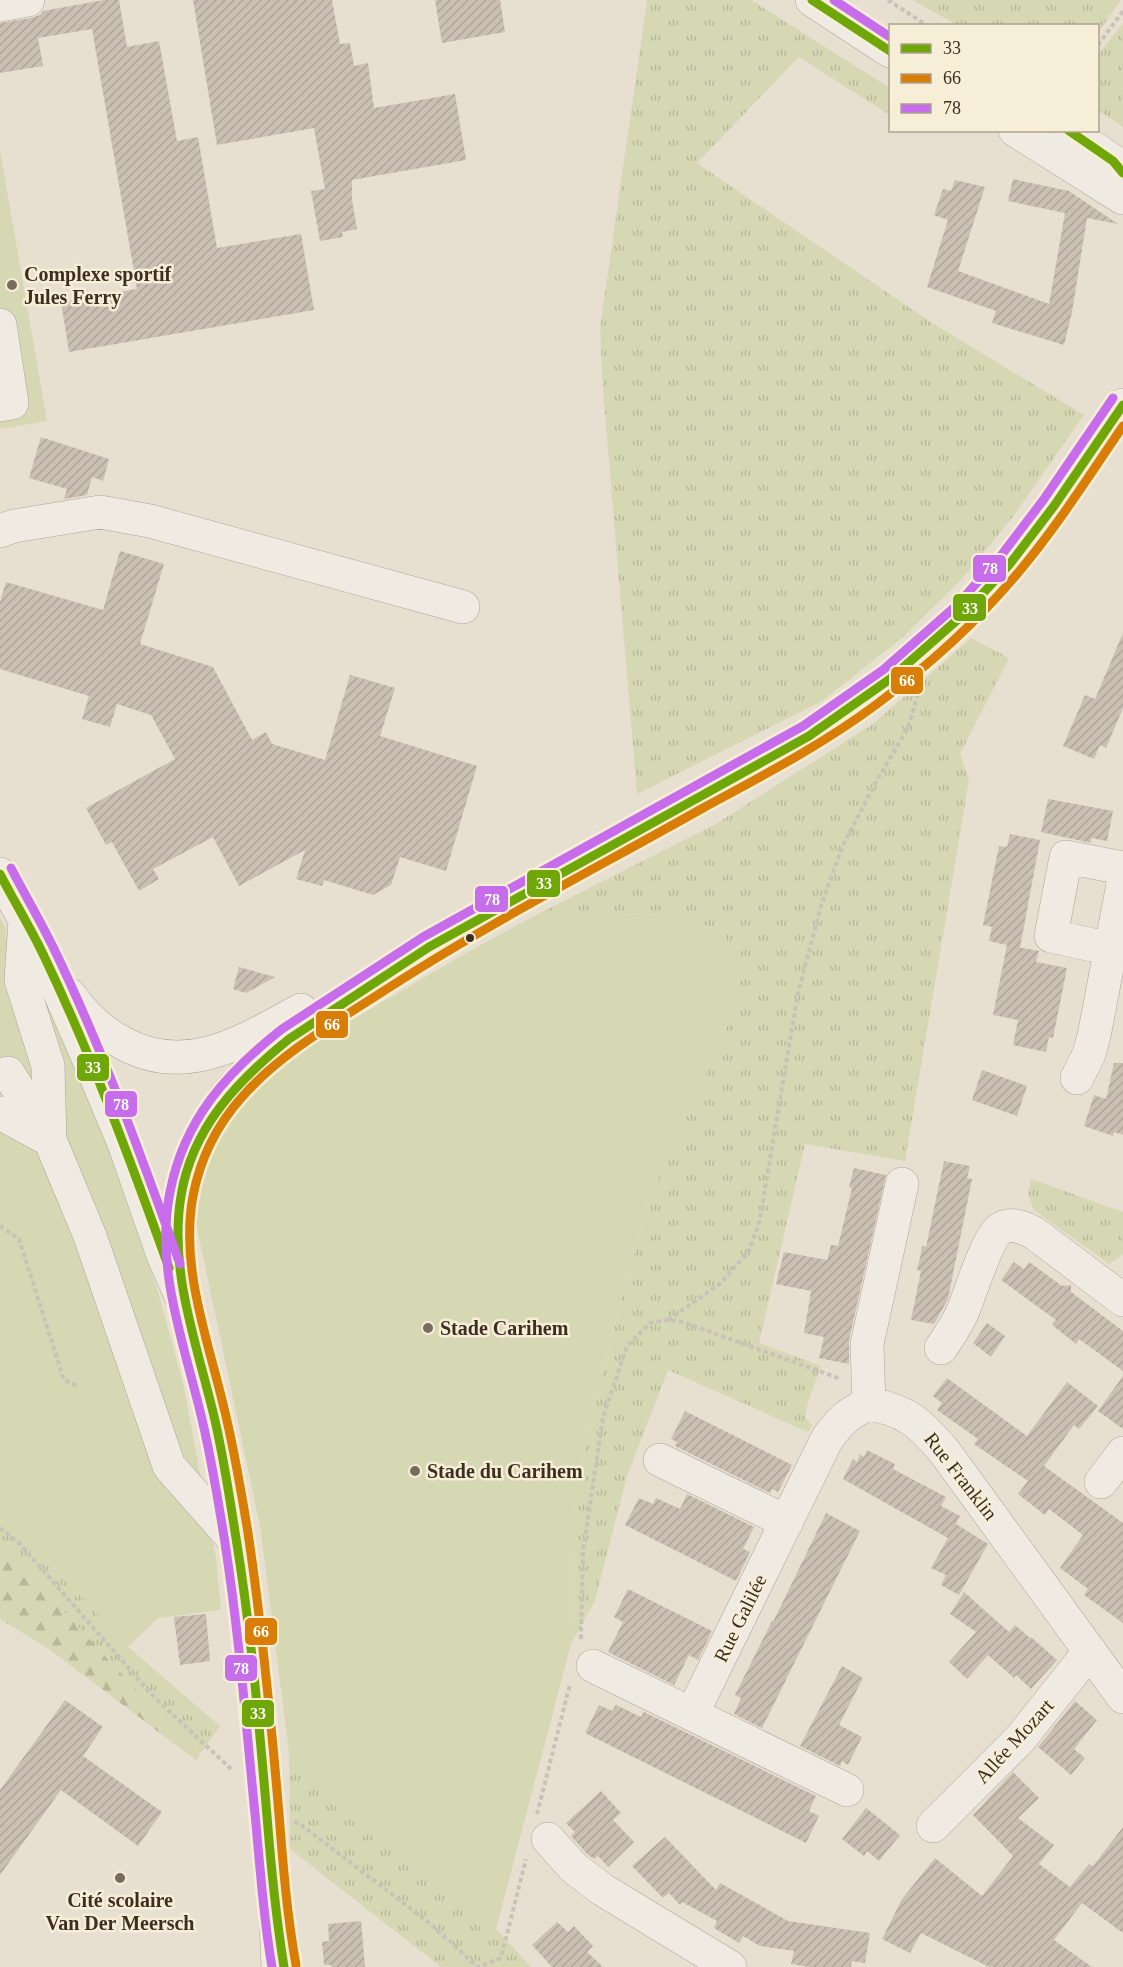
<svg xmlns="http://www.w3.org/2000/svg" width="1123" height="1967" viewBox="0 0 1123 1967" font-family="Georgia,serif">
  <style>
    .grass { fill: url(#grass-tufts) }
    .forest { fill: url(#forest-firs) }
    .garden { fill: #d6d7b3 }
    .building { fill: url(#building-hatch) }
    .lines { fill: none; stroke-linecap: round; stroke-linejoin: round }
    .minor-casing { stroke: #ada599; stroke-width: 34 }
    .path { stroke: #c8c2b9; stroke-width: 4; stroke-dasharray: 4.5 3; stroke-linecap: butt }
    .minor { stroke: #efebe3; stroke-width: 33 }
    .bus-1-casing { stroke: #f7eed8; stroke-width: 14 }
    .bus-2-casing { stroke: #f7eed8; stroke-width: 14 }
    .bus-3-casing { stroke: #f7eed8; stroke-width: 14 }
    .bus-1 { stroke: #70a708; stroke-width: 9 }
    .bus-2 { stroke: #d87e06; stroke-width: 9 }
    .bus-3 { stroke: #c76deb; stroke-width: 9 }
    .poi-dot { fill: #786c5e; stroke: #f7eed8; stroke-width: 2 }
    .bus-dot { fill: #3d2e20; stroke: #f7eed8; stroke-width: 2 }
    .labels { text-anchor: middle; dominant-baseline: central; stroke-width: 5; stroke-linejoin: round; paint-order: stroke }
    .poi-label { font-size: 20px; font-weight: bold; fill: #3d2e20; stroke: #f7eed8; text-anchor: start }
    .street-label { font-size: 20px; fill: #3d2e20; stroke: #f7eed8 }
    .line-badge { stroke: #f7eed8; stroke-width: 2 }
    .badge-label { font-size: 16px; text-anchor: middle; font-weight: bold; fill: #fff }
  </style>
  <defs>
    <pattern id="grass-tufts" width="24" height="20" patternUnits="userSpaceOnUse" patternTransform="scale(1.5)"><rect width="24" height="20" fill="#d6d7b3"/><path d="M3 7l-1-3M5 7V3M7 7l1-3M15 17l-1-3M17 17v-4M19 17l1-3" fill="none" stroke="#b9b99a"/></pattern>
    <pattern id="forest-firs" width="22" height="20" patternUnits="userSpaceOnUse" patternTransform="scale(1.5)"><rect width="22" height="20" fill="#d6d7b3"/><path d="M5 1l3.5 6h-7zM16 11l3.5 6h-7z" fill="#b9b99a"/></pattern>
    <pattern id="building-hatch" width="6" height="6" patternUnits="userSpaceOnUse" patternTransform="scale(1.5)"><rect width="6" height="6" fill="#cbbfb2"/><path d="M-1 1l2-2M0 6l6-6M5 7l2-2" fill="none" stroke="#afa499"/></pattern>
  </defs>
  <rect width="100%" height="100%" fill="#e7e0d1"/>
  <!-- grass -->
  <path class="grass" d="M647 0H751L890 88V115L799 57 697 163 929 321 1084 415 1012 518 961 580 902 638 822 701 637 794 603 390 600 328Z
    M912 0H1121L1098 33V26L957 25Z
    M1123 23V127L1098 110V55Z
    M971 638 1009 658 960 754 969 780 905 1161 805 1144 759 1343 821 1366 808 1402 805 1417 812 1425 808 1432 668 1370 627 1476 595 1601 571 1644 572 1525 590 1418 648 1202 732 1016 725 934 674 915 540 913 714 825 873 724Z
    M1031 1179 1123 1212V1254L1109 1264 1034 1210 1028 1194Z
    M0 1515 26 1536 128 1647 220 1726 200 1754 183 1740 39 1585 0 1550Z
    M289 1752 496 1929 531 1967H441L290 1849Z"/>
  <!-- forest -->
  <path class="forest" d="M0 1550 39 1585 183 1740 200 1754 197 1761 49 1649 0 1619Z"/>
  <!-- garden -->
  <path class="garden" d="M0 150 47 421 0 429Z
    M540 913 674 915 725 934 736 973 732 1016 648 1202 590 1418 572 1525 571 1644 496 1929 289 1752 260 1526 196 1223 201 1175 218 1131 252 1090 287 1058 466 953Z
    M0 918 6 928 10 982 38 978 93 1100 157 1288 183 1383 216 1559 221 1610 158 1618 128 1647 26 1536 0 1515Z"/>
  <!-- building -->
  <path class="building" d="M104 0H119L127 47 159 41 177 141 198 137 217 248 301 234 314 310 69 352 61 302 137 289 92 29 38 38 43 66 0 73V23L31 18 40 15 43 11Z
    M193 0H332L340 44 350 43 354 66 368 63 374 108 455 94 466 160 352 180V200L357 229 342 232 343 237 320 241 311 191 325 189 314 128 217 145Z
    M435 0H500L505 32 442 43Z
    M1013 179 1069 191 1118 224 1087 218 1072 312 1064 345 992 323 996 311 927 287 948 220 934 215 943 189 951 191 955 180 985 187 958 271 1049 304 1065 213 1008 201Z
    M41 437 109 459 103 481 92 477 87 495 64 499 67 489 29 478Z
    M120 551 164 564 140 644 213 667 252 740 266 732 272 744 325 760 350 675 395 688 380 736 477 766 446 871 400 857 391 885 373 895 324 880 322 886 296 879 305 850 239 886 213 837 153 869 159 879 139 891 112 842 106 845 86 808 175 759 151 715 117 704 110 727 82 719 89 696 0 669V602L6 582 103 610Z
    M1123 633V708L1106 748 1100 745 1094 759 1063 746 1085 695 1095 699Z
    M1048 799 1113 811 1107 841 1091 838V843L1041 832Z
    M1010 834 1040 840 1020 948 989 941 992 927 983 925 999 846 1007 847Z
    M1007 945 1039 951 1036 962 1067 968 1053 1038 1049 1037 1046 1052 1013 1045 1018 1020 993 1015Z
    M239 967 275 977 246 993 233 989Z
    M1114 1063H1123V1135L1114 1132 1113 1136 1084 1126 1094 1095 1106 1099Z
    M982 1070 1027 1086 1017 1116 972 1100Z
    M944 1161 970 1166 967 1178 972 1179 948 1299 934 1324 911 1320 921 1271 917 1270 920 1258 922 1246 926 1247Z
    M854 1168 886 1175 849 1340V1364L819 1358 824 1337 804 1333 811 1291 776 1284 784 1252 827 1260 831 1245 838 1246 852 1188 849 1187Z
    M1014 1262 1024 1269 1029 1262 1062 1286 1071 1285V1292L1123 1331V1371L1079 1339 1076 1344 1052 1325 1056 1320 1001 1280Z
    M987 1323 1005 1336 991 1357 973 1343Z
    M1123 1376V1429L1098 1411Z
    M947 1378 1027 1436 1067 1382 1098 1406 1079 1429 1074 1425 1044 1466 1123 1523V1623L1084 1595 1088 1589 1060 1568 1083 1535 1049 1509 1045 1515 1018 1494 1028 1481 974 1444 978 1439 937 1410 942 1403 933 1396Z
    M685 1411 792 1465 778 1492 772 1489 770 1493 675 1446 677 1442 671 1439Z
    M867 1450 895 1464 893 1469 946 1497 941 1506 960 1516 956 1524 988 1544 959 1595 941 1585 946 1575 931 1568 948 1538 843 1479 853 1459 857 1462 860 1454 864 1457Z
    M687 1494 754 1527 743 1549 750 1552 736 1581 625 1525 639 1498 653 1504 656 1498 680 1509Z
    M826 1513 860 1531 762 1728 734 1714 741 1698 735 1695 772 1621 773 1622Z
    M628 1589 712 1631 698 1660 689 1655 674 1685 608 1652 623 1622 614 1617Z
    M964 1592 1009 1632 1015 1625 1030 1638 1031 1637 1057 1660 1031 1689 1016 1675 1014 1678 988 1655 967 1679 949 1662 976 1632 950 1614Z
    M206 1614 210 1661 180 1665 174 1617Z
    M842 1666 863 1678 839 1725 862 1737 848 1765 842 1761 840 1766 800 1746Z
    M65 1700 103 1727 83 1756 162 1812 138 1846 61 1790 0 1875V1790Z
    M1075 1701 1097 1720 1074 1749 1085 1758 1071 1775 1038 1747Z
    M599 1705 612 1711 616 1705 641 1717 644 1712 816 1796 809 1811 819 1816 806 1843 585 1733Z
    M1013 1772 1039 1798 1018 1818 1054 1845 1039 1864 1070 1887 1089 1864 1093 1866 1123 1827V1933L1082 1903 1054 1940 1092 1967H989L921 1933 910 1953 882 1939 902 1899 935 1858 982 1896 1013 1856 973 1815Z
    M601 1791 621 1813 613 1820 634 1842 608 1867 598 1856 594 1859 587 1854 571 1836 575 1832 566 1823Z
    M866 1808 900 1835 879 1861 867 1851 864 1856 842 1839Z
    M665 1837 716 1890 720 1883 788 1921 870 1933 865 1963 852 1961 851 1967H810L791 1964 794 1951 760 1946 743 1936 739 1943 714 1928 717 1921 682 1902 680 1905 669 1893 663 1898 632 1866Z
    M361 1921 365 1967H331V1965H324L322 1942 329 1941 328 1924Z
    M557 1922 568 1932 574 1926 593 1946 587 1952 603 1967H552L532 1945Z"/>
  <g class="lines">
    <!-- minor casing -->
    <g class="minor-casing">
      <path id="minor" d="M812 0 890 51
        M0 5 28 0
        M1015 130 1123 198
        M1067 130 1113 161 1123 173
        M0 325 12 403 0 405
        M0 531 14 526 100 512 150 521 463 607
        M0 874 43 954 92 1067 125 1146 163 1255 184 1303 198 1351 225 1469 237 1543 251 1651 276 1921 278 1967
        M25 920 21 980 48 1066 50 1140 90 1236 169 1466 237 1543
        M1111 949 1051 936 1066 857 1123 868
        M70 995C83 1014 101 1031 121 1042 185 1079 244 1041 301 1010
        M1077 1078 1089 1054 1094 1036 1123 884
        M0 1113 50 1140 8 1073
        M184 1303 178 1249 181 1196 187 1172 198 1142 211 1118 225 1097 244 1076 289 1039 429 947 809 736C884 688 952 634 1009 565 1051 515 1086 458 1123 405
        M941 1348C949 1336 957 1325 963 1311 970 1294 987 1239 999 1230 1010 1221 1023 1227 1034 1233L1123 1300
        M869 1404C906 1410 920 1423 944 1451L1123 1697
        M869 1404 867 1344 902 1184
        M660 1460 787 1522
        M1101 1482 1123 1453
        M593 1666 847 1790
        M692 1714 827 1439C840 1421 848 1413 869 1404
        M933 1826 1020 1739 1090 1651
        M548 1839 574 1868 603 1890 730 1967"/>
    </g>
    <!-- path -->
    <path class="path" d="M888 0 928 26
      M1098 45 1123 11
      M0 1226 19 1239 64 1380 78 1386
      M668 1320 721 1283 748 1252 759 1224 798 993 821 906 843 845 877 780 908 728 918 694
      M0 1528 19 1543 154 1697 231 1769
      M581 1639 583 1552 603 1417 627 1346 650 1323 667 1320 683 1322 841 1379
      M537 1814 570 1684
      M294 1822 300 1824 428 1922 478 1967 501 1958 526 1859"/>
    <!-- minor -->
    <use href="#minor" class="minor"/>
    <!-- bus-1 casing -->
    <g class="bus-1-casing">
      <path id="bus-1" d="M812 0 890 51
        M1068 130 1113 161 1123 173
        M0 874C14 901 30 927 43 954 92 1056 131 1162 169 1268
        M284 1967C276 1917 271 1867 267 1816 259 1723 251 1630 236 1538 229 1495 223 1451 212 1408 195 1339 169 1268 181 1196 192 1128 237 1081 289 1039L429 947 809 736 890 679 964 614 1009 565 1054 506 1123 405"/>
    </g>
    <!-- bus-2 casing -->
    <g class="bus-2-casing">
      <path id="bus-2" d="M296 1965C287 1915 283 1865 279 1814 271 1720 262 1626 248 1533 241 1490 234 1447 223 1404 207 1337 180 1266 193 1196 200 1159 217 1125 242 1097 280 1054 331 1025 379 994 483 926 595 869 703 808 762 776 822 745 877 704 928 666 976 623 1017 574 1056 528 1089 476 1123 426"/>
    </g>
    <!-- bus-3 casing -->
    <g class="bus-3-casing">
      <path id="bus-3" d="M834 0 890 37
        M11 868C25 895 41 922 54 949 103 1050 142 1158 180 1264
        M272 1967C263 1916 260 1865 255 1814 246 1724 239 1633 225 1543 218 1499 211 1455 200 1411 183 1341 155 1266 170 1192 184 1120 226 1073 282 1029L423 937 803 726 883 670 956 606 1000 557 1044 499 1113 398"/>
    </g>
    <!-- bus-1 -->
    <use href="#bus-1" class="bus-1"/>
    <!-- bus-2 -->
    <use href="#bus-2" class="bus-2"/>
    <!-- bus-3 -->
    <use href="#bus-3" class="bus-3"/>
  </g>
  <!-- markers -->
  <g class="poi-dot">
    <circle cx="12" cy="285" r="6"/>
    <circle cx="428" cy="1328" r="6"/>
    <circle cx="415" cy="1471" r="6"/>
    <circle cx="120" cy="1878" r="6"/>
  </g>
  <circle class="bus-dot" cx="470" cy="938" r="5"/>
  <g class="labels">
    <!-- poi labels -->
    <g class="poi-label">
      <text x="24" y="274">Complexe sportif<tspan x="24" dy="23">Jules Ferry</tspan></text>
      <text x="440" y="1328">Stade Carihem</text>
      <text x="427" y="1471">Stade du Carihem</text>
      <text x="120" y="1900" text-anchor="middle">Cité scolaire<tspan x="120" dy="23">Van Der Meersch</tspan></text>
    </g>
    <!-- street labels -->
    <g class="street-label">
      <text transform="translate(961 1476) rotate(52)">Rue Franklin</text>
      <text transform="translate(740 1618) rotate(-64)">Rue Galilée</text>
      <text transform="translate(1014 1741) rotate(-48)">Allée Mozart</text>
    </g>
  </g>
  <g class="line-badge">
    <rect x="972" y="554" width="35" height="29" rx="6" fill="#c76deb"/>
    <rect x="952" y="593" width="35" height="29" rx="6" fill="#70a708"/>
    <rect x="890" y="666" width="34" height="29" rx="6" fill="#d87e06"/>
    <rect x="526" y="869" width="35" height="29" rx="6" fill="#70a708"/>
    <rect x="474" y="885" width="35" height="28" rx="6" fill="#c76deb"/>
    <rect x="315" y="1010" width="34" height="29" rx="6" fill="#d87e06"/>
    <rect x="76" y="1053" width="34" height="29" rx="6" fill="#70a708"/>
    <rect x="104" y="1090" width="34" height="28" rx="6" fill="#c76deb"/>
    <rect x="244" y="1617" width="34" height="29" rx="6" fill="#d87e06"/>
    <rect x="224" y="1654" width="34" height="28" rx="6" fill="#c76deb"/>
    <rect x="241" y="1699" width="34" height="29" rx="6" fill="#70a708"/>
  </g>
  <g class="badge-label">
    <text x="990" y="574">78</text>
    <text x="970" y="614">33</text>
    <text x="907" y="686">66</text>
    <text x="544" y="889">33</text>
    <text x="492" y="905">78</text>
    <text x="332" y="1030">66</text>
    <text x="93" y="1073">33</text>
    <text x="121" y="1110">78</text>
    <text x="261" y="1637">66</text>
    <text x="241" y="1674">78</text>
    <text x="258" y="1719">33</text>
  </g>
  <!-- legend -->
  <rect x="889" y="24" width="210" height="108" fill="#f7eed8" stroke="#ada18e" stroke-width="1.5"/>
  <rect x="901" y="44" width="30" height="9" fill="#70a708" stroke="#ada18e" stroke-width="1.5"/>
  <text x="943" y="54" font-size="18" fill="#3d2e20">33</text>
  <rect x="901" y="74" width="30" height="9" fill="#d87e06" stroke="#ada18e" stroke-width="1.5"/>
  <text x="943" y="84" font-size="18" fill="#3d2e20">66</text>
  <rect x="901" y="104" width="30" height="9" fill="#c76deb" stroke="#ada18e" stroke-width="1.5"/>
  <text x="943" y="114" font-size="18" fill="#3d2e20">78</text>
</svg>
